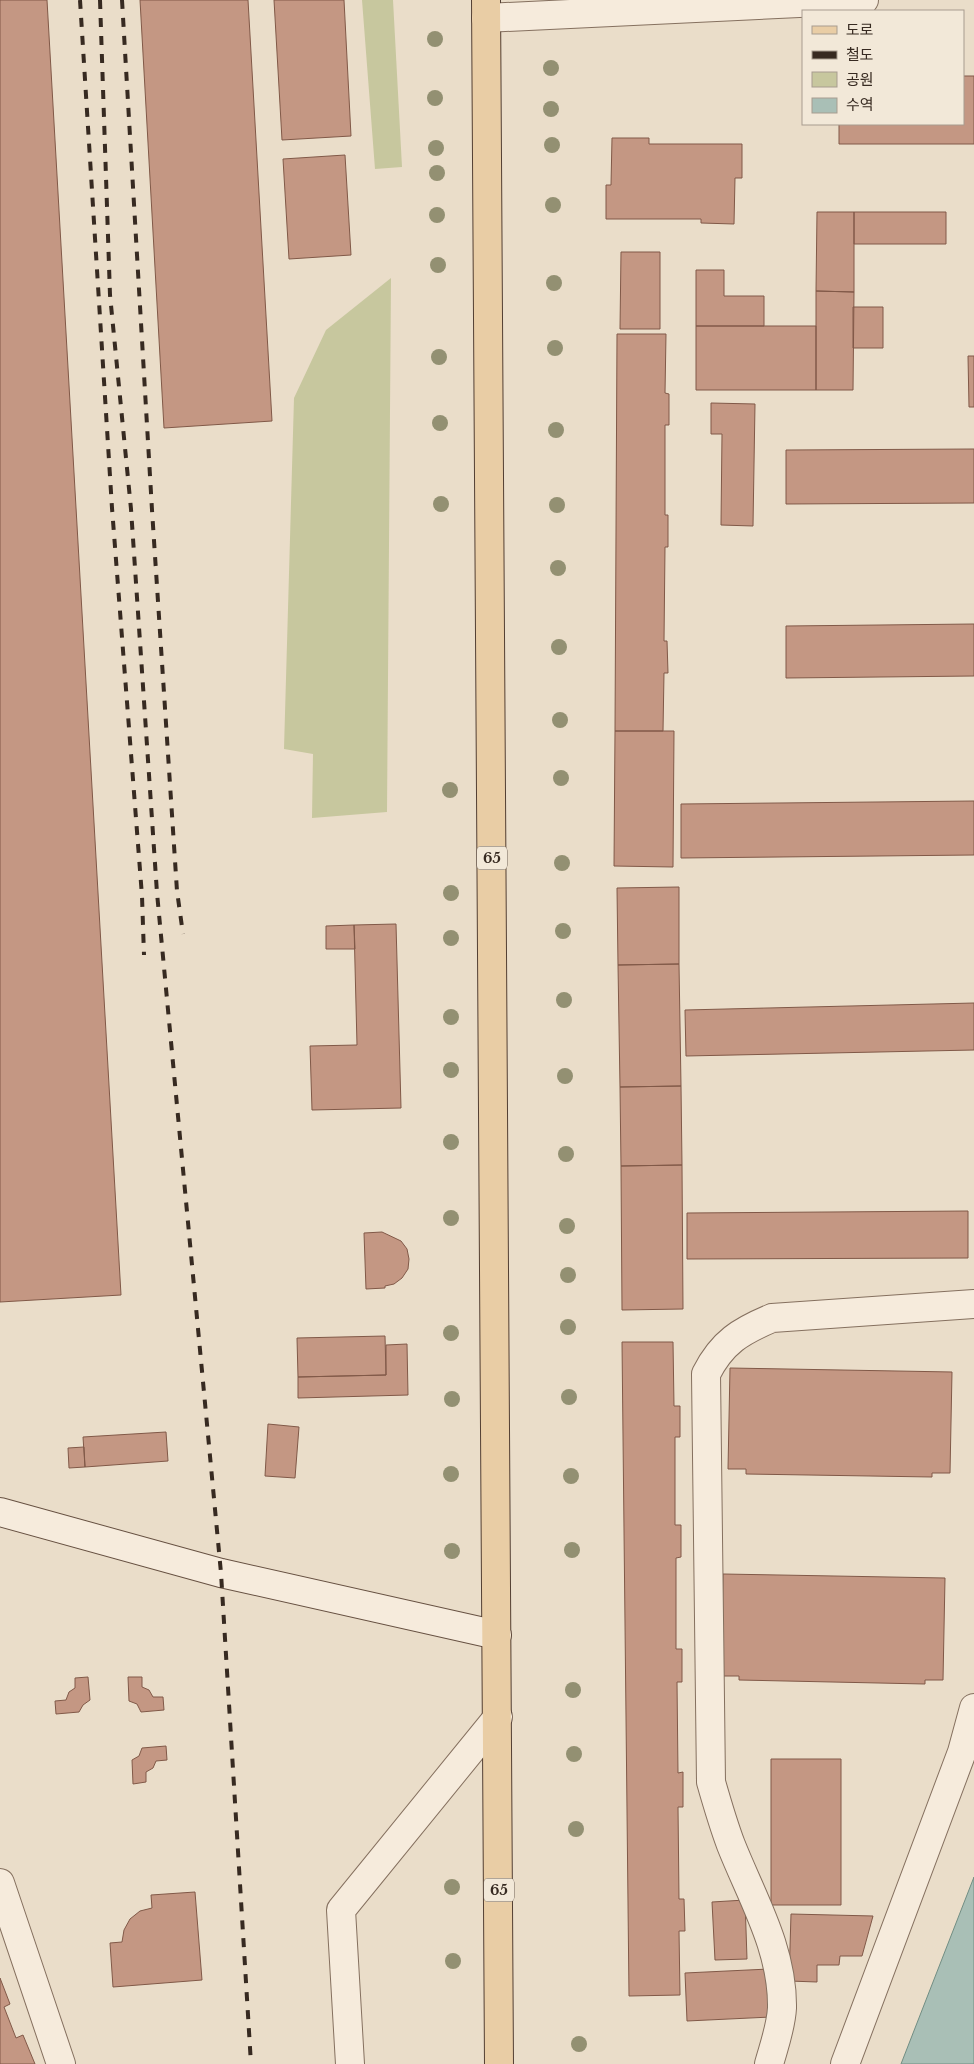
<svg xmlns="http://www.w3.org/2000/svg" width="974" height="2064" viewBox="0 0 974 2064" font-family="'Libre Baskerville','Noto Sans KR',serif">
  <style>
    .green { fill: #c7c79e }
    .water { fill: #a9bfb6; stroke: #718d83 }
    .building { fill: #c49783; stroke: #815948 }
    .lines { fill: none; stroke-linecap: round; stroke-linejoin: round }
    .street-casing { stroke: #85705f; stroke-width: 30 }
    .secondary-casing { stroke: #675142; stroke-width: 30 }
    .primary-casing { stroke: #533f33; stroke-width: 30 }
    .street { stroke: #f6ebdc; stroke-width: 28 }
    .secondary { stroke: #f6ebdc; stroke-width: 28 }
    .primary { stroke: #e9cda5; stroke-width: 28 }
    .rail { stroke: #372a21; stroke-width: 4; stroke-dasharray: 9 9; stroke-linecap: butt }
    .tree { fill: #939072 }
    .labels { text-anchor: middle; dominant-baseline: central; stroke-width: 4.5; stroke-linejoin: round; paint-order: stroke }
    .shield { fill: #f2e8d8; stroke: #6f6358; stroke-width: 1 }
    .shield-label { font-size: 14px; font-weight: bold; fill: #372a21 }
  </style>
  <rect width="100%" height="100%" fill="#eaddc9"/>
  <!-- green -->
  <path class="green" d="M362 0H393L402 167 375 169Z
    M391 278 387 812 312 818 313 754 284 749 294 398 326 330Z"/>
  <!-- water -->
  <path class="water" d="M974 1877V2064H901Z"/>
  <!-- building -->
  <path class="building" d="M0 0H47L121 1295 0 1302Z
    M140 0H248L272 421 164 428Z
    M274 0H344L351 136 282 140Z
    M963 76H974V144H839V124H963Z
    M612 138H649V144H742V178H735L734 224 701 223V219H606V185H611Z
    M345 155 351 255 289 259 283 159Z
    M817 212H854V292L816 291Z
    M854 212H946V244H854Z
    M621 252H660V329H620Z
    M696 270H724V296H764V326H696Z
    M816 291 854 292 853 390H816Z
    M853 307H883V348H853Z
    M696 326H816V390H696Z
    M617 334H666L665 393 669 394V425H665V515H668V547H665L664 641H667L668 673H664L663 731H615Z
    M968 356H974V407H969Z
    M711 403 755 404 753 526 721 525 722 434H711Z
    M974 449V503L786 504V450Z
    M974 624V676L786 678V626Z
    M615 731H674L673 867 614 866Z
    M974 801V855L681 858V804Z
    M679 887V964L618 965 617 888Z
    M396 924 401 1108 312 1110 310 1046 357 1045 354 925Z
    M354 925 355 949H326V926Z
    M679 964 681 1086 620 1087 618 965Z
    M974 1003V1050L686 1056 685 1010Z
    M681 1086 682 1165 621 1166 620 1087Z
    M682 1165 683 1309 622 1310 621 1166Z
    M968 1211V1258L687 1259V1213Z
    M382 1232 401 1241 407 1249 409 1259 408 1269 402 1278 394 1284 385 1286V1288L366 1289 364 1233Z
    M385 1336 386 1375 298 1377 297 1338Z
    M622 1342H673L674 1406H680V1437H675V1525H681V1557L676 1558V1649H682V1682H677L678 1773 683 1772V1807H678L679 1899H684L685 1931H679L680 1995 629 1996Z
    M407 1344 408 1395 298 1398V1377L386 1375V1345Z
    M730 1368 952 1372 950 1473H932V1477L746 1474V1469H728Z
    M268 1424 299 1427 295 1478 265 1476Z
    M166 1432 168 1461 85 1467 83 1437Z
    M84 1447 85 1467 69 1468 68 1448Z
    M723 1574 945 1578 943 1680H925V1684L739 1680V1676H721Z
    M88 1677 90 1700 83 1705 79 1712 56 1714 55 1701 66 1700 69 1692 75 1688V1678Z
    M128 1677H142V1687L149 1690 153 1697H163L164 1710 141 1712 137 1704 129 1701Z
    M166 1746 167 1760 156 1761 153 1768 146 1772V1782L133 1784 132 1760 139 1756 142 1748Z
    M771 1759H841V1905H771Z
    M195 1892 202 1980 113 1987 110 1943 122 1942 124 1930 130 1919 140 1911 152 1908 151 1895Z
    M745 1900 747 1959 715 1960 712 1902Z
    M791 1914 873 1916 862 1956H840L839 1965H817V1982L789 1981Z
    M769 1969 771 2017 687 2021 685 1973Z
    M0 1978 10 2004 4 2007 16 2038 23 2035 35 2064H0Z"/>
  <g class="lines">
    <!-- street casing -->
    <g class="street-casing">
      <path id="street" d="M486 18 864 0
        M0 1883 61 2064
        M350 2064 341 1910 498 1717
        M769 2064C774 2046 781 2027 782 2008 783 1949 752 1898 731 1845 723 1824 717 1803 711 1782L706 1374C722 1342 741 1331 772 1318L974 1304
        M845 2064 962 1752 974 1708"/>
    </g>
    <!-- secondary casing -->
    <g class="secondary-casing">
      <path id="secondary" d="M0 1512 221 1573 497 1635"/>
    </g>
    <!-- primary casing -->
    <g class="primary-casing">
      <path id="primary" d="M486 0 499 2064"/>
    </g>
    <!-- street -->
    <use href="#street" class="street"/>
    <!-- secondary -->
    <use href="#secondary" class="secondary"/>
    <!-- primary -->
    <use href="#primary" class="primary"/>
    <!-- rail -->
    <path class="rail" d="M80 0 112 508 142 896 144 955
      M100 0 110 295 131 509 157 893 221 1573 251 2064
      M122 0 152 510 177 891 183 934"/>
  </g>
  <!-- trees -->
  <g class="tree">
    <circle cx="435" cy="39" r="8"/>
    <circle cx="551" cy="68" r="8"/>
    <circle cx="435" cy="98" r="8"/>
    <circle cx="551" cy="109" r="8"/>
    <circle cx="552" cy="145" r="8"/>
    <circle cx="436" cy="148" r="8"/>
    <circle cx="437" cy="173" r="8"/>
    <circle cx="553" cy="205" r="8"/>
    <circle cx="437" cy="215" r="8"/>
    <circle cx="438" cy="265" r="8"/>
    <circle cx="554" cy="283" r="8"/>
    <circle cx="555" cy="348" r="8"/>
    <circle cx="439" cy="357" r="8"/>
    <circle cx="440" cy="423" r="8"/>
    <circle cx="556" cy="430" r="8"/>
    <circle cx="441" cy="504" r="8"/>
    <circle cx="557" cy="505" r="8"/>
    <circle cx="558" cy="568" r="8"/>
    <circle cx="559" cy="647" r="8"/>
    <circle cx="560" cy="720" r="8"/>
    <circle cx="561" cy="778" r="8"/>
    <circle cx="450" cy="790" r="8"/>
    <circle cx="562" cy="863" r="8"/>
    <circle cx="451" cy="893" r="8"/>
    <circle cx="563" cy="931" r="8"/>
    <circle cx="451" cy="938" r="8"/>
    <circle cx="564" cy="1000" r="8"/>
    <circle cx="451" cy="1017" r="8"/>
    <circle cx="451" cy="1070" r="8"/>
    <circle cx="565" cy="1076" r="8"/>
    <circle cx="451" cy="1142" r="8"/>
    <circle cx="566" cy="1154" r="8"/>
    <circle cx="451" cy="1218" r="8"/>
    <circle cx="567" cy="1226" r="8"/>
    <circle cx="568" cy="1275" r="8"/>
    <circle cx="568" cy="1327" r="8"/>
    <circle cx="451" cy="1333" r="8"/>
    <circle cx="569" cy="1397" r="8"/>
    <circle cx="452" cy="1399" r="8"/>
    <circle cx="451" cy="1474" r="8"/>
    <circle cx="571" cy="1476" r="8"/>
    <circle cx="572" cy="1550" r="8"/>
    <circle cx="452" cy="1551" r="8"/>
    <circle cx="573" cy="1690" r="8"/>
    <circle cx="574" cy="1754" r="8"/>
    <circle cx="576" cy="1829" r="8"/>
    <circle cx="452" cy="1887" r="8"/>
    <circle cx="453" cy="1961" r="8"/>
    <circle cx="579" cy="2044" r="8"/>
  </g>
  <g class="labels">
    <!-- shield labels -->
    <g class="shield">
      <rect x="477" y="846.5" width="30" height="23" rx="4"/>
      <rect x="484" y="1878.5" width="30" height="23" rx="4"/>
    </g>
    <g class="shield-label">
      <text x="492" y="858">65</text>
      <text x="499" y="1890">65</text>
    </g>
  </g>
  <!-- legend -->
  <rect x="802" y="10" width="162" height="115" fill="#f2e8d8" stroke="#a79c8f"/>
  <rect x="812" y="26" width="25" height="8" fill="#e9cda5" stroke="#a79c8f"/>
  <text x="846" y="35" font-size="15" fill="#372a21">도로</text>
  <rect x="812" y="51" width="25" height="8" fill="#372a21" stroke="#a79c8f"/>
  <text x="846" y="60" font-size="15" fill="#372a21">철도</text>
  <rect x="812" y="72" width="25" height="15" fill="#c7c79e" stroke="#a79c8f"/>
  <text x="846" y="85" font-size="15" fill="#372a21">공원</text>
  <rect x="812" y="98" width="25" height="15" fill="#a9bfb6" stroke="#a79c8f"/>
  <text x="846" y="110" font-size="15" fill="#372a21">수역</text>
</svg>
